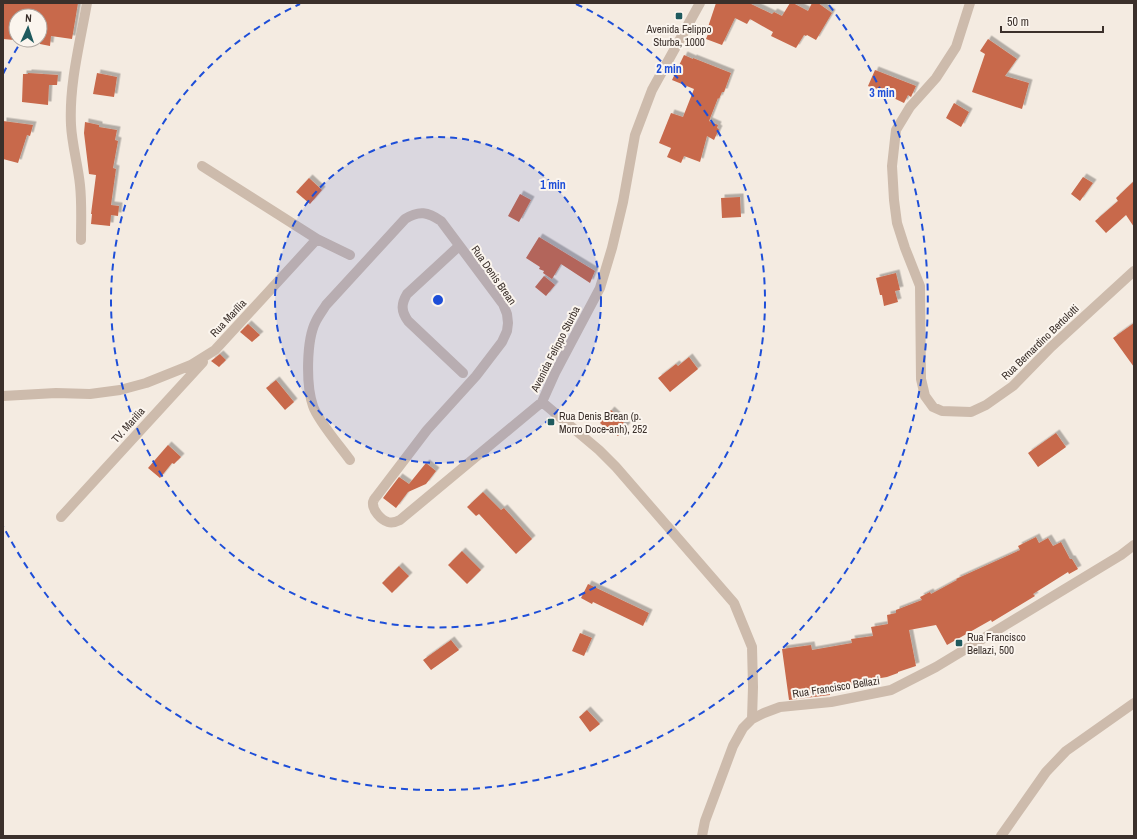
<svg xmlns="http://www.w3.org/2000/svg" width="1137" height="839" viewBox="0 0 1137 839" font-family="'Archivo Narrow',sans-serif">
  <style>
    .building { fill: #c8694b; filter: url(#shadow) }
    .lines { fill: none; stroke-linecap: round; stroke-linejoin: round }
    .minor { stroke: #cdbbac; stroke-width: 10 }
    .ring { fill: none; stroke: #1d4ed8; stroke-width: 2; stroke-dasharray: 7 5 }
    .poi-dot { fill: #1f5a5e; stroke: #fbf5ee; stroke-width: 1.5 }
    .labels { text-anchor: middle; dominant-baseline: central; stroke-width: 4; stroke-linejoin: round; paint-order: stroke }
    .poi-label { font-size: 11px; fill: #3b302b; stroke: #fbf5ee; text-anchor: start }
    .street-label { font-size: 11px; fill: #3b302b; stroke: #fbf5ee }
    .centre { fill: #1d4ed8; stroke: #fbf5ee; stroke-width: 2 }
    .ring-label { font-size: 12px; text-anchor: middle; font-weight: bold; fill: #1d4ed8; stroke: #fbf5ee; stroke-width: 4; stroke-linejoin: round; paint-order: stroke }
  </style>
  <defs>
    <filter id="shadow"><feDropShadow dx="3.5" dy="-3.5" stdDeviation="0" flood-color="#0004"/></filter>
  </defs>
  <rect width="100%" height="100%" fill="#f4ebe1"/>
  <!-- building -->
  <path class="building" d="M3 3H78L72 39 51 36 50 46 40 44V16H16L14 40 3 39Z
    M716 3H749L772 14 774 12 782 16 790 3H793L808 11 812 3H818L832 13 816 40 807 35 806 36 804 35 796 48 771 36 773 32 750 19 747 24 735 18 722 45 706 39 708 34 706 33Z
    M988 39 1017 59 1005 76 1029 83 1022 109 972 92 985 54 980 51Z
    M684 55 693 59V58L731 73 724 92H722L719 99 718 98 709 121 718 125 717 128 719 129 714 140 707 136 700 162 684 156 681 163 667 157 671 148 659 143 671 113 683 117 694 89 672 80Z
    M875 70 916 86 911 97 908 95 904 103 868 86Z
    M28 73 58 75 57 85H49L48 105 22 102 23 74H28Z
    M97 73 117 77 114 97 93 94Z
    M954 103 969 112 961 127 946 118Z
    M3 121 33 125 30 136 27 135 18 163 3 159Z
    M85 122 99 125V127L117 130 115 140 118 141 113 168 116 169 111 205 119 206 118 216 111 215 110 226 91 224 92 214H91L96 175 89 174 84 133Z
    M1083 177 1093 183 1080 201 1071 194Z
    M309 178 322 190 310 204 296 192Z
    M1134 181V227L1126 215 1106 233 1095 221 1118 201 1116 198Z
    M520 194 531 200 519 222 508 216Z
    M740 197 741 217 722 218 721 198Z
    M539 237 595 271 590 283 561 264 552 279 543 273 544 271 539 269 540 267 526 258Z
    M896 273 900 290 895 291 898 302 884 306 882 295H880L876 278Z
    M544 276 555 285 546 296 535 287Z
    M1134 323V367L1113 338Z
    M248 324 260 335 252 342 240 332Z
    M220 354 226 360 219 367 211 361Z
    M689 357 698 369 670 392 658 378 676 364 678 366Z
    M276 380 294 402 285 410 266 388Z
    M611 410 624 422 623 423 627 426 618 436 614 433 613 435 600 423Z
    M1056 433 1066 447 1038 467 1028 453Z
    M168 445 181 457 174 464 172 463 160 478 148 468Z
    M426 463 436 471 426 484 408 492 396 508 383 498 399 477 409 484Z
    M483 492 501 510 504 508 532 539 516 554 479 514 476 516 467 507Z
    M1036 537 1039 543 1048 538 1053 546 1061 542 1070 559H1072L1078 569 1069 574 1068 572 1033 594 1035 596 992 622 991 620 947 645 936 625 909 630 916 666 898 672V673L887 677 869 680 867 682 859 684V687L830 693V695L789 700 782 649 811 645 812 650 852 643 851 639 873 636 871 627 888 624 887 615 896 613V610L922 600 920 597 930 592 931 594 957 580 956 579 1020 550 1018 546Z
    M462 551 481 570 467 584 448 565Z
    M399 566 409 576 392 593 382 583Z
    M588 584 649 613 643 626 593 602 592 604 581 598Z
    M580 633 592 638 584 656 572 651Z
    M451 640 459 650 431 670 423 660Z
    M587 710 600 724 590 732 579 717Z"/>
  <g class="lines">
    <!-- minor -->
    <path class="minor" d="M970 3 956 47 936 78 910 107 896 130 892 166 894 200 897 223 905 248 920 286 921 379 925 396 933 407 942 411 971 412 986 405 1013 386 1051 347 1134 271
      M317 239 350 255
      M81 240C81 222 82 204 80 185 78 165 72 145 71 125 69 84 80 43 87 3
      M459 246 407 294C401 304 401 311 408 321L463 373
      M3 396 56 393 90 394 120 390 146 383 191 365 215 350 317 239 202 166
      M542 402 599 450 616 467 734 603 752 647 753 687 752 719
      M350 460C340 446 318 421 313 406 306 386 306 340 316 321 319 315 323 310 326 305L405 219C419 210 428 212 441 221L503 304 507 314 508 323 507 331 502 342 476 376 427 430 376 497C375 497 373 502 373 502 372 510 381 520 388 522 392 523 396 522 400 520L542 402 555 373 600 288 612 248 623 202 635 135 652 90 700 3
      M61 517 203 362
      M702 836 705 821 733 746 743 728 752 719 764 713 780 707 831 702 891 690 936 667 1121 555 1134 545
      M1001 836 1046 772 1066 751 1134 703"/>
  </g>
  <!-- distance rings -->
  <circle cx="438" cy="300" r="163" fill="#1d4ed8" fill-opacity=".12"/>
  <g class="ring">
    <circle cx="438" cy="300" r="163"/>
    <path d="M576 4A327 327 0 1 1 300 4"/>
    <path d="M3 74A490 490 0 0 1 22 40M829 5A490 490 0 1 1 3 526"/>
  </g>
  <!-- markers -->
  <g class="poi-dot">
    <rect x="675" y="12" width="8" height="8" rx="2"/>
    <rect x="547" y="418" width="8" height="8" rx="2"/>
    <rect x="955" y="639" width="8" height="8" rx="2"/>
  </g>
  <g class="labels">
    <!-- poi labels -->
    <g class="poi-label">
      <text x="679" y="29" text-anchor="middle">Avenida Felippo<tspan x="679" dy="13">Sturba, 1000</tspan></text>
      <text x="559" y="416">Rua Denis Brean (p.<tspan x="559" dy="13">Morro Doce-anh), 252</tspan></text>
      <text x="967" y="637">Rua Francisco<tspan x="967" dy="13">Bellazi, 500</tspan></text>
    </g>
    <!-- street labels -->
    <g class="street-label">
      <text transform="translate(494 275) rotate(55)">Rua Denis Brean</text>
      <text transform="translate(228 318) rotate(-47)">Rua Marília</text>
      <text transform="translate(1040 342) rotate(-44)">Rua Bernardino Bertolotti</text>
      <text transform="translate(555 349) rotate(-63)">Avenida Felippo Sturba</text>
      <text transform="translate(128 425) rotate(-48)">TV. Marilia</text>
      <text transform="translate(836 687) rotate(-9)">Rua Francisco Bellazi</text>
    </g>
  </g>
  <circle cx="438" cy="300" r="6" class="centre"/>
  <g class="ring-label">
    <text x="669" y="73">2 min</text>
    <text x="882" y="97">3 min</text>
    <text x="553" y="189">1 min</text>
  </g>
  <!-- border -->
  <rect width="1137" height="839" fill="none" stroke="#3b302b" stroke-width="8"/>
  <!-- north arrow -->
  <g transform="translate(28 28) rotate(3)"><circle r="19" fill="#fbf5ee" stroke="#aea6a0"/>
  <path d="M0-3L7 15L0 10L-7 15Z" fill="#1f5a5e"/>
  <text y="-6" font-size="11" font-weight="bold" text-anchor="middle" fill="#3b302b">N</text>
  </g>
  <!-- scale -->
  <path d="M1001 26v6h102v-6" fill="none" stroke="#3b302b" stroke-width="2"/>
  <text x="1007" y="26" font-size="12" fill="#3b302b" stroke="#fbf5ee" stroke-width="3" paint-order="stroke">50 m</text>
</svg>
